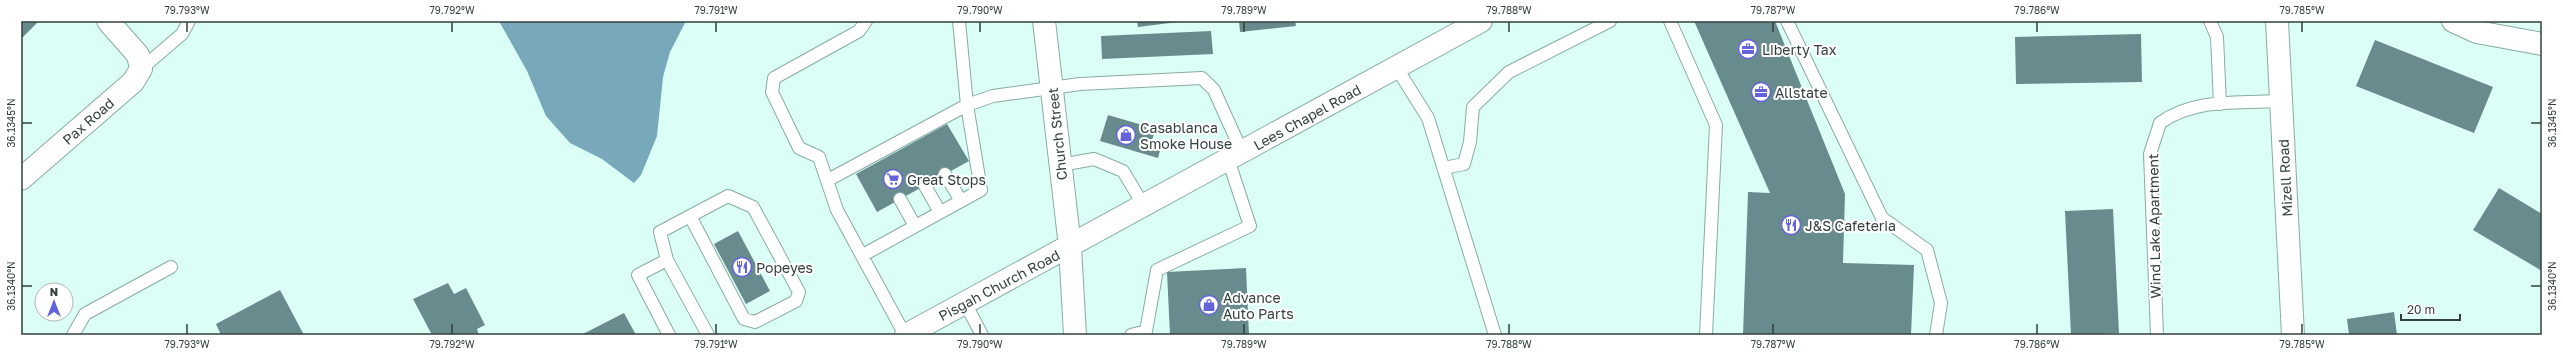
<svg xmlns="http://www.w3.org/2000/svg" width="2563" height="356" viewBox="0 0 2563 356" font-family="'Golos Text',sans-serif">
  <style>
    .water { fill: #77a9ba }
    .building { fill: #688b8d }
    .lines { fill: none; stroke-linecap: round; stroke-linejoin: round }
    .service-casing { stroke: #89aba4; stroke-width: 14 }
    .minor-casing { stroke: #89aba4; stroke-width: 24 }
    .tertiary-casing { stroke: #89aba4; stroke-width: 24 }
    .secondary-casing { stroke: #89aba4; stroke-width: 24 }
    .service { stroke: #fff; stroke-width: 12 }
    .minor { stroke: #fff; stroke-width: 22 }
    .tertiary { stroke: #fff; stroke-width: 22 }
    .secondary { stroke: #fff; stroke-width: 22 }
    .ticks { fill: none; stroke: #32403d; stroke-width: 1.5 }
    .labels { text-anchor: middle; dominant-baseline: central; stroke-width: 4; stroke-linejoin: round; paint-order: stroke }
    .poi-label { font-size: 14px; fill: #32403d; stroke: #fff; text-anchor: start }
    .street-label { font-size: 14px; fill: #32403d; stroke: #fff }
    .neatline { fill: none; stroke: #32403d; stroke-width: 1.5 }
    .ticks-label { font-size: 10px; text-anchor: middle; fill: #32403d }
  </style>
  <rect width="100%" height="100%" fill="#dbfff7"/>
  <!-- water -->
  <path class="water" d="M499 21H686L670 52 663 77 657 136 641 175 634 183 602 159 570 143 546 116 527 71Z"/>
  <!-- building -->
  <path class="building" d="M21 21H39L21 39Z
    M1137 21H1178V22L1138 27Z
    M1239 21H1295L1296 26 1240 32Z
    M1694 21H1775L1845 194 1843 263 1914 265 1911 335H1743L1748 192 1770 193Z
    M1211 31 1213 54 1102 59 1101 36Z
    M2141 34 2142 82 2016 84 2015 37Z
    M2375 40 2493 87 2474 133 2356 86Z
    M1108 115 1156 129 1152 140 1162 143 1158 158 1100 141Z
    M947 124 969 161 877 212 856 174Z
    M2499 188 2542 214V271L2473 230Z
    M2113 209 2119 333 2071 335 2065 211Z
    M738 231 770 291 746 304 714 244Z
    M1246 268 1249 335H1170L1167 272Z
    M448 283 454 294 466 288 485 325 477 329 479 335H432L413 299Z
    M280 290 304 335H221L216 324Z
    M2394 312 2397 335H2349L2347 319Z
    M624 313 636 335H581Z"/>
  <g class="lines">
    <!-- service casing -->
    <g class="service-casing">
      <path id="service" d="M866 21 859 31 774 78 772 92 799 148 819 157 837 210 905 335
        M959 21 967 105 993 96 1080 84 1202 78 1214 90 1242 152
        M1670 21 1716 125 1706 335
        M1787 21 1882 218 1927 250 1941 303 1936 335
        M2210 21 2217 37 2220 104
        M1396 67 1428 118 1495 335
        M141 69 182 34 189 21
        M1061 165 1094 159 1123 171 1144 206
        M1444 168 1464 164 1470 142 1473 107 1509 72 1610 21
        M945 174 961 201
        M828 180 967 105 981 190 863 255
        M925 186 940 212
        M900 199 915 226
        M690 216 744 319 755 322 796 301 799 292 753 207 728 196 660 232 667 260 708 335
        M667 260 638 275 669 335
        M965 303 982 335
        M73 335 85 314 171 267
        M1131 335 1146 331 1157 270 1250 226 1228 159
        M2157 335 2150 154 2160 123C2194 98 2241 103 2281 101"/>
    </g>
    <!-- minor casing -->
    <g class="minor-casing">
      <path id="minor" d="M2277 21 2293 335
        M2453 21 2477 32 2542 44
        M21 179 133 82 141 69 138 55 108 21"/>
    </g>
    <!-- tertiary casing -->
    <g class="tertiary-casing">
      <path id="tertiary" d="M1044 21 1070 247"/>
    </g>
    <!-- secondary casing -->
    <g class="secondary-casing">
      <path id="secondary" d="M1070 247 1075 335
        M906 335 1481 21"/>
    </g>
    <!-- service -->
    <use href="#service" class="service"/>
    <!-- minor -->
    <use href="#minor" class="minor"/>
    <!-- tertiary -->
    <use href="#tertiary" class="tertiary"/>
    <!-- secondary -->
    <use href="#secondary" class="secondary"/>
  </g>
  <!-- ticks -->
  <path class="ticks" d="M187 22V32M452 22V32M716 22V32M980 22V32M1244 22V32M1509 22V32M1773 22V32M2037 22V32M2302 22V32M22 123H32M2531 123H2541M22 286H32M2531 286H2541M187 324V334M452 324V334M716 324V334M980 324V334M1244 324V334M1509 324V334M1773 324V334M2037 324V334M2302 324V334"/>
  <!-- icons -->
  <defs>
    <g id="office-ring" transform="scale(1)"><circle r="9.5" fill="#fff" stroke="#6563dc" stroke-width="1.5"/><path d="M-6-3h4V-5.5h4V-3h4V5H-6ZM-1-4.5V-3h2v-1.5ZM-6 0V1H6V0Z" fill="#6563dc"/></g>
    <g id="shop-ring" transform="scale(1)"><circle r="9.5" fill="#fff" stroke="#6563dc" stroke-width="1.5"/><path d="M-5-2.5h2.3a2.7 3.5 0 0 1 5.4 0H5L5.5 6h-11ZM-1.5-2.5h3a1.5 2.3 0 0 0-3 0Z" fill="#6563dc"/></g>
    <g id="supermarket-ring" transform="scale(1)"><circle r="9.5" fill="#fff" stroke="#6563dc" stroke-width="1.5"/><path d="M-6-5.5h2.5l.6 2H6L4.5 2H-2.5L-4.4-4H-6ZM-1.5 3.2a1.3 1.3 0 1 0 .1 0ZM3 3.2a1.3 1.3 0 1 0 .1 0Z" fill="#6563dc"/></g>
    <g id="restaurant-ring" transform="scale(1)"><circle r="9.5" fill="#fff" stroke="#6563dc" stroke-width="1.5"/><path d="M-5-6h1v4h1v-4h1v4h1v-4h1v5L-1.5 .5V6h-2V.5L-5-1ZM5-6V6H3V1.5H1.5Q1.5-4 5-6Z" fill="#6563dc"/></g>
  </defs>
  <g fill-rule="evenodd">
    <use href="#office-ring" x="1748" y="49"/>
    <use href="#office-ring" x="1761" y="92"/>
    <use href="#shop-ring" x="1126" y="135"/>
    <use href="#supermarket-ring" x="893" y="179"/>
    <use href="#restaurant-ring" x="1791" y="225"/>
    <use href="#restaurant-ring" x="742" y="267"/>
    <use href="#shop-ring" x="1209" y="305"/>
  </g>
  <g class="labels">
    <!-- poi labels -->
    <g class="poi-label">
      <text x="1762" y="49">Liberty Tax</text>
      <text x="1775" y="92">Allstate</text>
      <text x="1140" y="127">Casablanca<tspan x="1140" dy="16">Smoke House</tspan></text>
      <text x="907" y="179">Great Stops</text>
      <text x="1805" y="225">J&amp;S Cafeteria</text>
      <text x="756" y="267">Popeyes</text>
      <text x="1223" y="297">Advance<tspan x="1223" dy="16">Auto Parts</tspan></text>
    </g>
    <!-- street labels -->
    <g class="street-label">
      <text transform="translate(1307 117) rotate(-29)">Lees Chapel Road</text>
      <text transform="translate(88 121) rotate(-41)">Pax Road</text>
      <text transform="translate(1057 134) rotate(-96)">Church Street</text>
      <text transform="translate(2285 178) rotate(-93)">Mizell Road</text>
      <text transform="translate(2154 226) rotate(-91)">Wind Lake Apartment</text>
      <text transform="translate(999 285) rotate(-28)">Pisgah Church Road</text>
    </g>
  </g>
  <!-- border -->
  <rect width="2563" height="356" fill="none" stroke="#ffffff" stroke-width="44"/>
  <!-- north arrow -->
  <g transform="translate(54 302)"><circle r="19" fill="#ffffff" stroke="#adb3b1"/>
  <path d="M0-3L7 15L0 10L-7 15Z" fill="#6563dc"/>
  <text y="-6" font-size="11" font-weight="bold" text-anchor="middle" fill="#32403d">N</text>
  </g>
  <!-- scale -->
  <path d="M2401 314v6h59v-6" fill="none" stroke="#32403d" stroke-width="2"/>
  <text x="2407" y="314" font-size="12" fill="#32403d" stroke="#ffffff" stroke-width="3" paint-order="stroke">20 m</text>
  <rect x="22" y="22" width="2519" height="312" class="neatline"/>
  <g class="ticks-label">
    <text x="187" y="14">79.793°W</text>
    <text x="452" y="14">79.792°W</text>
    <text x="716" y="14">79.791°W</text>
    <text x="980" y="14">79.790°W</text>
    <text x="1244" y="14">79.789°W</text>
    <text x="1509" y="14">79.788°W</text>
    <text x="1773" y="14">79.787°W</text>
    <text x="2037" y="14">79.786°W</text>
    <text x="2302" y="14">79.785°W</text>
    <text transform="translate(11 123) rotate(-90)" y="4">36.1345°N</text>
    <text transform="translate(2552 123) rotate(-90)" y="4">36.1345°N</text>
    <text transform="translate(11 286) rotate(-90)" y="4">36.1340°N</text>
    <text transform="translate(2552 286) rotate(-90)" y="4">36.1340°N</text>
    <text x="187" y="348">79.793°W</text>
    <text x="452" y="348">79.792°W</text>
    <text x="716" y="348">79.791°W</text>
    <text x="980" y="348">79.790°W</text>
    <text x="1244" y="348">79.789°W</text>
    <text x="1509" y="348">79.788°W</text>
    <text x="1773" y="348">79.787°W</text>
    <text x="2037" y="348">79.786°W</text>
    <text x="2302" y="348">79.785°W</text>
  </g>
</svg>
